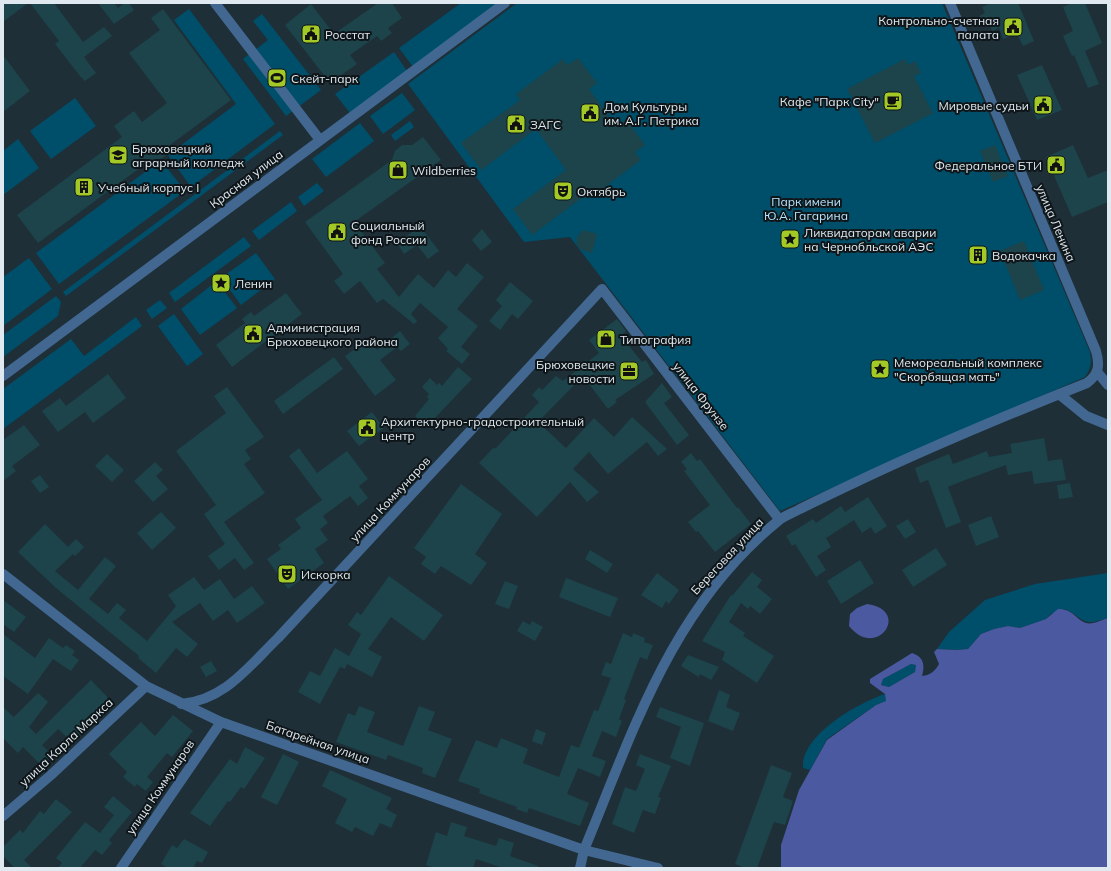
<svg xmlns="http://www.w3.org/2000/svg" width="1111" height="871" viewBox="0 0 1111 871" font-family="Mulish,sans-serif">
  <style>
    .green { fill: #004f6a }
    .water { fill: #4b59a0; fill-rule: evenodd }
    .building { fill: #1c444a }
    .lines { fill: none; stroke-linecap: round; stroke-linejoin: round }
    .minor { stroke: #426891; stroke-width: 10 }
    .labels { text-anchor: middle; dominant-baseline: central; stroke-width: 4; stroke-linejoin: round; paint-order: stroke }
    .poi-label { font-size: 12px; fill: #dfe9ef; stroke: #0f161a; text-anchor: start }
    .street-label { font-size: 12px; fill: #dfe9ef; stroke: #0f161a }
    .park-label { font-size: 12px; fill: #b7e5fd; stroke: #0f161a }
  </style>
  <rect width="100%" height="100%" fill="#1e2f38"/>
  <!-- green -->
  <path class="green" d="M461 3H499L413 67 399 48Z
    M517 3H942L1090 352C1092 363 1091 368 1085 377L780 511 570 237 524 242 408 84Z
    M189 9 275 124 191 187 168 155 236 104 174 20Z
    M262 14 321 90 286 116 243 59 268 40 253 21Z
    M394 52 407 71 350 113 335 94Z
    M402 93 415 110 383 134 370 116Z
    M75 98 96 126 51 159 30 131Z
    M410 121 414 127 395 141 391 135Z
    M360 123 374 141 326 177 312 159Z
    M280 131 283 135 66 296 63 292Z
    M18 139 39 168 3 195V151Z
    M161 160 185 191 59 284 36 253Z
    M317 183 324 191 304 206 298 197Z
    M291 202 297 211 259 240 252 231Z
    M244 237 251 246 175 302 169 293Z
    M256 253 275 279 241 305 228 287 232 284 225 275Z
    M29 258 52 289 3 326V277Z
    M213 284 220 293 224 291 237 308 200 335 181 309Z
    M56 296 61 302 58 316 3 357V335Z
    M160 300 167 308 152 319 146 310Z
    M174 314 203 354 187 366 158 326Z
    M136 317 142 326 3 429V389L71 339 84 356Z
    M1108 573V618C1081 627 1087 620 1065 609L1051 614 1046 619 1020 628 1008 626 994 629 981 634 968 649 957 650 937 649 949 632 985 600 1035 584Z
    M911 664 916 665 915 672 889 687 881 685 883 679Z
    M885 694 887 701 876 705 827 739 810 770 803 768C801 735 858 703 885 694Z"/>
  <!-- water -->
  <path class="water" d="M867 604C912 610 877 661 849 626L850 614 857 608Z
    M1058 609C1074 609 1076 620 1086 623 1093 625 1101 620 1108 618V868H781V845L799 790 827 740 876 705 886 701 885 694 870 683V679L912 653C924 657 925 665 922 676 931 675 935 671 939 664L934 652 937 649 957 650 968 649 981 634 994 629 1008 626 1020 628 1046 619ZM911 664 916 665 915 672 889 687 881 685 883 679Z"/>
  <!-- building -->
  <path class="building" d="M3 3H28L3 22Z
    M30 3H54L83 42 104 27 112 36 84 57 96 73 85 81 80 76 55 44 59 41Z
    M98 3H114L118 8 124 3H129L134 10 114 24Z
    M378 3H392L402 18 388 28 392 33 381 41 377 36 350 55 357 64 330 83 285 25 311 4 334 34Z
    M991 3H1018L1034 41 1023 46 1017 34 1003 39 999 28 992 31 990 26 983 25 979 16 985 13 982 7Z
    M1072 3H1085L1102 43 1085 51 1099 84 1088 88 1074 55 1072 56 1063 36 1073 31 1063 7Z
    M163 9 231 100 170 145 173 150 164 157 155 163 152 159 38 243 17 215 122 137 114 126 134 111 142 122 167 103 129 53 160 30 151 18Z
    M3 55 30 91 3 112Z
    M578 58 597 83 589 89 616 126 626 119 645 145 635 152 641 160 594 195 591 191 532 235 513 209 566 170 536 129 481 170 461 143 520 100 516 94 539 77 563 59 567 65Z
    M905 59 908 65 915 61 921 73 914 76 933 113 875 143 847 89Z
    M1042 65 1062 110 1037 120 1017 75Z
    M423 137 441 160 354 222 385 263 377 269 399 297 418 274 434 288 448 270 456 277 467 263 484 277 457 309 478 326 461 347 470 354 462 364 446 351 448 349 438 338 448 327 420 303 411 314 417 321 414 324 383 299 377 303 360 281 344 294 334 281 343 274 305 222 392 160 395 151 402 145H412Z
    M995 145 1008 176 993 182 980 151Z
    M1073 145 1088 178 1108 170V202L1072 217 1046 157Z
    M420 226 439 251 428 259 417 245 404 254 397 243Z
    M482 229 492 242 481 251 472 240Z
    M583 230 597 234 592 253 580 249 577 245V237Z
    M1024 241 1044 290 1020 300 1000 251Z
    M976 247 984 249 989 256 982 264 976 265 970 259V253Z
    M510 282 533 301 518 319 512 314 500 330 489 321 502 306 496 300Z
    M286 293 302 314 232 367 216 345 245 323 242 319 251 312 254 316Z
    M617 319 626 331 621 336 642 362 646 360 654 374 615 400 617 402 608 409 583 376 538 422 566 448 594 418 614 437 632 417 667 449 658 456 647 442 608 474 589 452 573 469 599 492 587 502 570 482 537 517 479 463 494 447 495 449 539 402 532 395 539 387 542 390 556 376 563 381 599 353 589 340Z
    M400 331 410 344 401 351 397 347 380 360 396 380 375 396 345 356 369 339 377 350Z
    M334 357 343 369 283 414 274 401Z
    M458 367 472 379 434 419 436 421 429 429 415 416 429 399 427 397 429 394 422 387 430 378 437 385 439 383 442 386Z
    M108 374 126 398 93 423 85 412 58 432 42 411 60 398 66 406Z
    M662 383 672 397 664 403 689 435 677 445 645 402Z
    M227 387 264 437 245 450 251 459 244 464 265 493 224 522 254 563 244 570 235 558 219 570 208 556 225 544 204 514 216 505 176 451 226 413 214 396Z
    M372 412 384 428 359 446 347 431Z
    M24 425 40 445 12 466 16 471 3 481V440Z
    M1044 438 1048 461 1062 459 1066 480 1034 484 1032 471 1008 475 1006 465 960 482 948 487 961 522 946 528 928 480 920 483 915 468 949 454 953 464 987 451 989 457 1012 453 1010 444Z
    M299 448 317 473 347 451 368 479 359 486 368 498 358 506 350 496 323 516 328 523 320 529 328 540 315 549 324 563 288 589 267 559 281 549 278 545 301 528 295 519 322 500 289 456Z
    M691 453 697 461 700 459 737 508 738 507 751 524 715 552 698 531 696 532 688 522 710 505 684 471 687 469 681 462Z
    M107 454 124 470 112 482 95 466Z
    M155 462 163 470 156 476 168 489 153 502 134 481Z
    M40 475 49 487 40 493 31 481Z
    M1070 483 1073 497 1059 499 1057 485Z
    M461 484 502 514 475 554 487 563 471 585 441 566 435 574 421 564 426 557 414 548Z
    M868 497 887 526 875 534 871 527 862 533 854 520 826 538 831 547 817 556 826 570 816 577 795 544 792 546 786 536 813 519 816 523 841 506 845 512Z
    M161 512 176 528 152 550 137 533Z
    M991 516 999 537 976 546 968 525Z
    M908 519 916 532 905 539 896 526Z
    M45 524 68 547 76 539 84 547 75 556 73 554 55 571 78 590 105 557 116 566 89 599 108 614 117 603 126 610 119 618 147 641 176 606 168 595 194 577 204 590 220 579 234 599 252 586 265 603 237 623 228 610 213 621 200 603 172 622 198 644 187 657 176 648 156 673 138 658 139 656 56 588 18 552Z
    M936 548 947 565 913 587 902 570Z
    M590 550 613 564 607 573 585 559Z
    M860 560 874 583 841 604 827 581Z
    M752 572 762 580 757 587 772 599 760 614 750 606 748 609 741 603 729 622 745 633 743 636 774 656 757 683 722 660 725 652 702 641 731 595 732 596Z
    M657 573 679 590 669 604 666 601 662 608 641 595Z
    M389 576 443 615 424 641 391 617 368 649 382 657 372 677 347 664 345 669 340 667 320 704 298 692 310 671 320 676 335 648 349 656 361 634 348 625 357 612 361 615Z
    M566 578 618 598 610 617 559 597Z
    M505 581 518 586 509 609 495 604Z
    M3 600 26 617 14 632 3 624Z
    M523 621 530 625 532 621 543 627 535 641 517 631Z
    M623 633 632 637 633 633 645 638 644 642 653 645 647 660 640 657 624 699 626 700 619 719 622 721 616 737 602 731 592 756 606 761 600 777 578 768 567 794 589 803 580 826 529 808 527 813 516 809 517 807 479 793 480 789 458 781 476 740 497 748 501 738 528 749 523 763 559 777 571 745 579 748 594 710 598 711 611 678 601 675 606 662 611 664Z
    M3 634 35 658 49 638 63 648 66 645 75 651 72 655 79 660 71 671 53 659 28 694 3 676Z
    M688 655 719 667 711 680 700 674 699 677 681 666Z
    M211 661 217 671 206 677 200 667Z
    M91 680 112 702 73 743 58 729 42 745 53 756 42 766 23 747 18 753 3 738V707L14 717 38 693 48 702 29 727 36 734Z
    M719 690 730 695 726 707 740 713 733 731 708 721Z
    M359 706 375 712 367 732 403 746 419 706 435 712 428 730 452 739 435 778 422 773 423 768 388 755 386 760 336 742 348 713 355 716Z
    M660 707 704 723 690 766 670 758 681 727 656 717Z
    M173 715 193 731 172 757 167 753 147 777 153 782 146 791 137 784 135 787 123 777 127 772 109 754 141 722 155 736Z
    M536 729 546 733 542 745 532 741Z
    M245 747 265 758 244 789 241 787 230 802 228 801 210 826 190 813 230 759 237 764Z
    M283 754 299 762 277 805 261 797Z
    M640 754 671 766 658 797 661 798 655 814 643 810 634 833 612 824 625 787 636 791 645 769 636 765Z
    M771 765 792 773 783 797 793 801 785 825 774 822 757 868H745L735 864Z
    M330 770 392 798 386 809 397 815 391 828 380 823 373 836 355 827 352 832 335 823 347 799 322 786Z
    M113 796 132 812 109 840 112 843 102 855 95 850 80 868H58L62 863 56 858 85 822 100 833 114 815 104 807Z
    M56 799 72 812 24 860 32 868H15L3 856V847L20 830 23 833 40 811 44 814Z
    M451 822 467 827 464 836 496 846 499 838 514 843 510 856 538 866V868H503L476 859 473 868H435L426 865 436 832 447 836Z
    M184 839 208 852 202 863 197 861 193 868H168L161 864 172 845 177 848Z"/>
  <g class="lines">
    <!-- minor -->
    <path class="minor" d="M215 3 320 140
      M1098 373 1108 385
      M3 376 505 3
      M1059 394 1086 416 1108 425
      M3 574 146 686 221 722 584 850 658 868
      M181 704C225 700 248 667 278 638L602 289 779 519
      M3 816 51 775 146 686
      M121 868 221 722
      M580 868 584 850C634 729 672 607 778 521 784 516 793 513 800 509 818 500 837 491 856 482 932 446 1009 414 1087 383 1099 374 1100 365 1096 351L950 3"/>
  </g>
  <!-- icons -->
  <defs>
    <g id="civic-square" transform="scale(1)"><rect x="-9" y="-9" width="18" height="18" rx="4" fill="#a3c926" stroke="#0f161a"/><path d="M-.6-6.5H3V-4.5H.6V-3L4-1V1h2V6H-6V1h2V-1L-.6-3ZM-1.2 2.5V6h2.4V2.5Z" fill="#111"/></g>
    <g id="stadium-square" transform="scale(1)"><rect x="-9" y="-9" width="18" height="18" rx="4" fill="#a3c926" stroke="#0f161a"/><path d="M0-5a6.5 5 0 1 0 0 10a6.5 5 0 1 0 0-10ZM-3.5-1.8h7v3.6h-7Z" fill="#111"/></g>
    <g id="cafe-square" transform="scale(1)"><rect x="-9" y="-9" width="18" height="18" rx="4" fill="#a3c926" stroke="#0f161a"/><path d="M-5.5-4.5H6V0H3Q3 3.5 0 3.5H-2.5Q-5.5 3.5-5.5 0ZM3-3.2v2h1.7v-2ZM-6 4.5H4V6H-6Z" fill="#111"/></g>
    <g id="university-square" transform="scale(1)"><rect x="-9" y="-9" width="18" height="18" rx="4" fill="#a3c926" stroke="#0f161a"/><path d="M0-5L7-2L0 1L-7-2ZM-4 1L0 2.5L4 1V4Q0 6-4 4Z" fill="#111"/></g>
    <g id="shop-square" transform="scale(1)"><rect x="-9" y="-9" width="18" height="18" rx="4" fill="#a3c926" stroke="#0f161a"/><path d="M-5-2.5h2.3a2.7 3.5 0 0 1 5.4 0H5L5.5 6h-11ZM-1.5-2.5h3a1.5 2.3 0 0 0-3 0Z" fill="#111"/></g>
    <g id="building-square" transform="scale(1)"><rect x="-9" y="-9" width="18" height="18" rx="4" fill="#a3c926" stroke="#0f161a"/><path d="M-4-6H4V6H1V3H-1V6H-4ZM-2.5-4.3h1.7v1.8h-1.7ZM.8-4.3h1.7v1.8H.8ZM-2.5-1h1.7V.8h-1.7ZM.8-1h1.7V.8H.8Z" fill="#111"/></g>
    <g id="theatre-square" transform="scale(1)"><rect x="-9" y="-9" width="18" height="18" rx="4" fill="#a3c926" stroke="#0f161a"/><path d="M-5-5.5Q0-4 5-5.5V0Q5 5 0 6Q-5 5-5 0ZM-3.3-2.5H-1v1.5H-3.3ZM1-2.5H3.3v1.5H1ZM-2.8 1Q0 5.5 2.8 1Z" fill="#111"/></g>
    <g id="sight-square" transform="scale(1)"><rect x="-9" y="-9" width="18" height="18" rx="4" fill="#a3c926" stroke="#0f161a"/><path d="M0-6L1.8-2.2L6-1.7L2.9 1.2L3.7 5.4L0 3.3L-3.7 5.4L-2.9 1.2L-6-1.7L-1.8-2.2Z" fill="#111"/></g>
    <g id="office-square" transform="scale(1)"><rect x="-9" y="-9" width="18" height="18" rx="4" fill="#a3c926" stroke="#0f161a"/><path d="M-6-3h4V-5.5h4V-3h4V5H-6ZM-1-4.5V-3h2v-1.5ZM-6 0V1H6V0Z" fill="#111"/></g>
  </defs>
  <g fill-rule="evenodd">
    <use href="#civic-square" x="1013" y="27"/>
    <use href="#civic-square" x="311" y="34"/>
    <use href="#stadium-square" x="277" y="78"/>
    <use href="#cafe-square" x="893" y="101"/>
    <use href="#civic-square" x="1043" y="105"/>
    <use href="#civic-square" x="590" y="113"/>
    <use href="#civic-square" x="516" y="124"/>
    <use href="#university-square" x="118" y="155"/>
    <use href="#civic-square" x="1056" y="165"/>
    <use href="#shop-square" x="398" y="170"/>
    <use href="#building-square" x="84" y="187"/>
    <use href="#theatre-square" x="563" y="191"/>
    <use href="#civic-square" x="337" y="232"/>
    <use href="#sight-square" x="790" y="239"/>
    <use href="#building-square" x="978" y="255"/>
    <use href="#sight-square" x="221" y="283"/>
    <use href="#civic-square" x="253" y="334"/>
    <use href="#shop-square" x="606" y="339"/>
    <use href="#sight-square" x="880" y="369"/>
    <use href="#office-square" x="629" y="371"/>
    <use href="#civic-square" x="367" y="428"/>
    <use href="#theatre-square" x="287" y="574"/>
  </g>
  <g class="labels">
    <!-- poi labels -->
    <g class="poi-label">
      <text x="999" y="20" text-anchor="end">Контрольно-счетная<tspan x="999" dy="14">палата</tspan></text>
      <text x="325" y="34">Росстат</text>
      <text x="291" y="78">Скейт-парк</text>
      <text x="879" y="101" text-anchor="end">Кафе "Парк City"</text>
      <text x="1029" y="105" text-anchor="end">Мировые судьи</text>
      <text x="604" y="106">Дом Культуры<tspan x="604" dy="14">им. А.Г. Петрика</tspan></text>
      <text x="530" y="124">ЗАГС</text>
      <text x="132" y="148">Брюховецкий<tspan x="132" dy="14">аграрный колледж</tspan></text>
      <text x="1042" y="165" text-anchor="end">Федеральное БТИ</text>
      <text x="412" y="170">Wildberries</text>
      <text x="98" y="187">Учебный корпус I</text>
      <text x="577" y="191">Октябрь</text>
      <text x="351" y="225">Социальный<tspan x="351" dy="14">фонд России</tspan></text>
      <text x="804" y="232">Ликвидаторам аварии<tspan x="804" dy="14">на Чернобльской АЭС</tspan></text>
      <text x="992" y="255">Водокачка</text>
      <text x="235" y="283">Ленин</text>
      <text x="267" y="327">Администрация<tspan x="267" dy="14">Брюховецкого района</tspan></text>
      <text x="620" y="339">Типография</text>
      <text x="894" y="362">Мемореальный комплекс<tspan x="894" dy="14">"Cкорбящая мать"</tspan></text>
      <text x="615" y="364" text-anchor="end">Брюховецкие<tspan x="615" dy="14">новости</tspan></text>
      <text x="381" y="421">Архитектурно-градостроительный<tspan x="381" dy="14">центр</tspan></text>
      <text x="301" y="574">Искорка</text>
    </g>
    <!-- street labels -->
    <g class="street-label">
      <text transform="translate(246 179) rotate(-37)">Красная улица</text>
      <text transform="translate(1056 223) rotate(67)">улица Ленина</text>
      <text transform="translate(701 396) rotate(52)">улица Фрунзе</text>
      <text transform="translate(390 499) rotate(-47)">улица Коммунаров</text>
      <text transform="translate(727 556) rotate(-47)">Береговая улица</text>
      <text transform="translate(66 742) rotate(-43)">улица Карла Маркса</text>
      <text transform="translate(318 742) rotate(19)">Батарейная улица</text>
      <text transform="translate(160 787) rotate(-56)">улица Коммунаров</text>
    </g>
    <!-- park labels -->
    <g class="park-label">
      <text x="806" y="201">Парк имени<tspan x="806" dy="14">Ю.А. Гагарина</tspan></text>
    </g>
  </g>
  <!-- border -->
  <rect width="1111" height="871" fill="none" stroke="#dfe9ef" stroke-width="8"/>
</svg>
